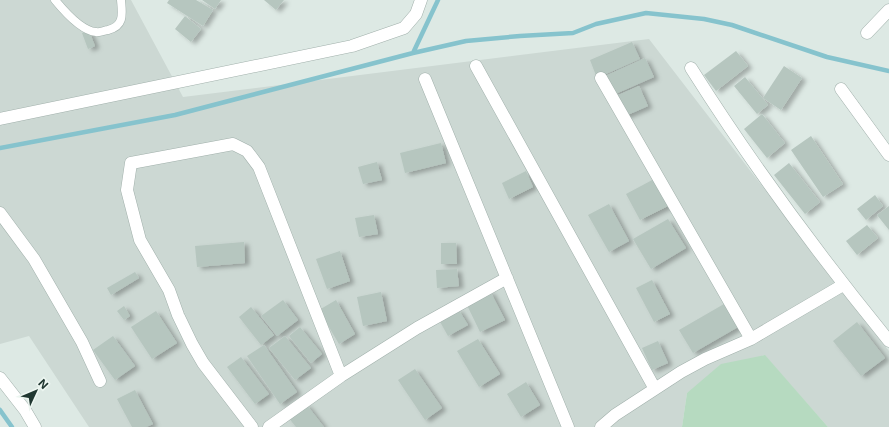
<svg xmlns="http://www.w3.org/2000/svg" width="889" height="427" viewBox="0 0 889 427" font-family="Inter,sans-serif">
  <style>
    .built { fill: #ccd8d3 }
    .green { fill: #b6dac0 }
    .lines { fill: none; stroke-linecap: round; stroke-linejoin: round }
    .stream { stroke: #86c3cd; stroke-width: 4.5 }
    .building { fill: #b6c6bf; filter: url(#shadow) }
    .service-casing { stroke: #a1b0ab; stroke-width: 9 }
    .minor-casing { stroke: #a1b0ab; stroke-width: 13 }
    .service { stroke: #fff; stroke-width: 8 }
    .minor { stroke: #fff; stroke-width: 12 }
  </style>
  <defs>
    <filter id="shadow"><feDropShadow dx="4.5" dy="2.5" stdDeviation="2" flood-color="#0004"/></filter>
  </defs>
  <rect width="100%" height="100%" fill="#dde9e4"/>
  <!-- built -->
  <path class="built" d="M0 0H131L183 97 649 39 889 351V427H828L764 355 687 393 682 427H89L29 336 0 344Z"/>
  <!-- green -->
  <path class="green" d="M765 355 828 427H682L687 393 721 364Z"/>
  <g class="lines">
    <!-- stream -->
    <path class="stream" d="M413 53 438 0
      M0 148 175 115 413 53 466 41 520 36 573 33 596 24 646 13 704 19 732 25 827 57 889 71
      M0 410 12 427"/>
  </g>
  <!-- building -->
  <path class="building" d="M169 0H196L213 10 203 26 167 3Z
    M202 0H221L215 9Z
    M264 0H284L276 10Z
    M185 16 201 29 191 42 175 29Z
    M89 31 95 46 88 49 82 33Z
    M632 42 640 59 597 78 590 60Z
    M736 51 748 66 716 91 704 75Z
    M645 58 654 77 613 95 605 76Z
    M784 66 802 78 781 110 763 98Z
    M745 77 768 105 757 114 734 86Z
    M639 86 648 106 623 117 614 97Z
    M762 114 785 143 767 158 744 129Z
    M811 136 843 184 823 197 791 150Z
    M441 143 446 163 405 173 400 153Z
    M377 162 382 180 363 184 358 167Z
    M789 163 820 202 805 214 774 175Z
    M526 171 533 187 509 199 502 183Z
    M656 178 670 205 640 220 626 194Z
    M875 195 883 206 866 220 857 209Z
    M609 204 629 241 609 252 588 215Z
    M889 206V230L877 215Z
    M374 215 378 234 359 237 355 218Z
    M668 219 686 248 651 269 633 239Z
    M867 225 878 238 857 255 846 241Z
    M244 242 245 263 197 267 195 246Z
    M441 243H456L457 264H441Z
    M340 251 350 281 327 289 316 259Z
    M457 269 459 286 437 288 436 270Z
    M135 272 139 278 111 295 107 288Z
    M652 280 670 314 654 322 636 288Z
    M490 291 505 320 480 332 466 303Z
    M381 292 387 321 363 326 357 297Z
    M283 300 298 320 277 336 261 316Z
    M336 300 355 334 339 344 319 310Z
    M724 304 738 327 693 353 679 330Z
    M124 306 130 316 124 320 117 311Z
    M251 307 274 335 261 345 239 317Z
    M458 309 468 325 448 336 439 320Z
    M156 311 177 343 152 359 131 327Z
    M857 322 885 358 861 376 833 341Z
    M300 327 322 354 311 363 289 336Z
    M113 336 135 366 115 380 93 350Z
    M285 336 311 368 295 380 269 348Z
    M478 339 500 374 479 387 457 351Z
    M658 341 668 363 652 370 642 348Z
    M264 345 297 392 280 404 247 356Z
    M241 357 269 394 255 404 227 367Z
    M415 369 442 408 425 420 398 380Z
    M526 382 540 405 521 417 507 394Z
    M135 390 153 424 146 427H132L117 399Z
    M306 404 324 427H296L288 417Z"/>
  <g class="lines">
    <!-- service casing -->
    <g class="service-casing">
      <path id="service" d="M55 0C64 11 81 31 96 32 100 33 105 30 108 30 125 26 122 13 121 0"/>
    </g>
    <!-- minor casing -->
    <g class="minor-casing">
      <path id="minor" d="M867 33 889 10
        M476 66 655 389
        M691 68C751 163 818 254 889 341
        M601 78 751 339
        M425 79 568 427
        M841 89 889 155
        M0 119 352 46 404 28 416 14 421 0
        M0 213 34 259 82 342 100 381
        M0 378 25 410 35 427
        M252 427 203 363 192 344 178 315 169 290 140 240 127 190 131 163 233 144 247 151 259 167 341 376
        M269 427 341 376 417 328 507 278
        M601 427 615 415 681 372 705 359 751 339 843 285"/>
    </g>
    <!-- service -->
    <use href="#service" class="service"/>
    <!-- minor -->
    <use href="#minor" class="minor"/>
  </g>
  <!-- north arrow -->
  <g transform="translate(36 391) rotate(46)" stroke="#edf6f1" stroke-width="3" paint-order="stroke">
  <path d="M0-3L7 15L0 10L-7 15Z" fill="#203731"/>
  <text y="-6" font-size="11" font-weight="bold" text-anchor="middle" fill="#203731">N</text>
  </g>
</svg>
